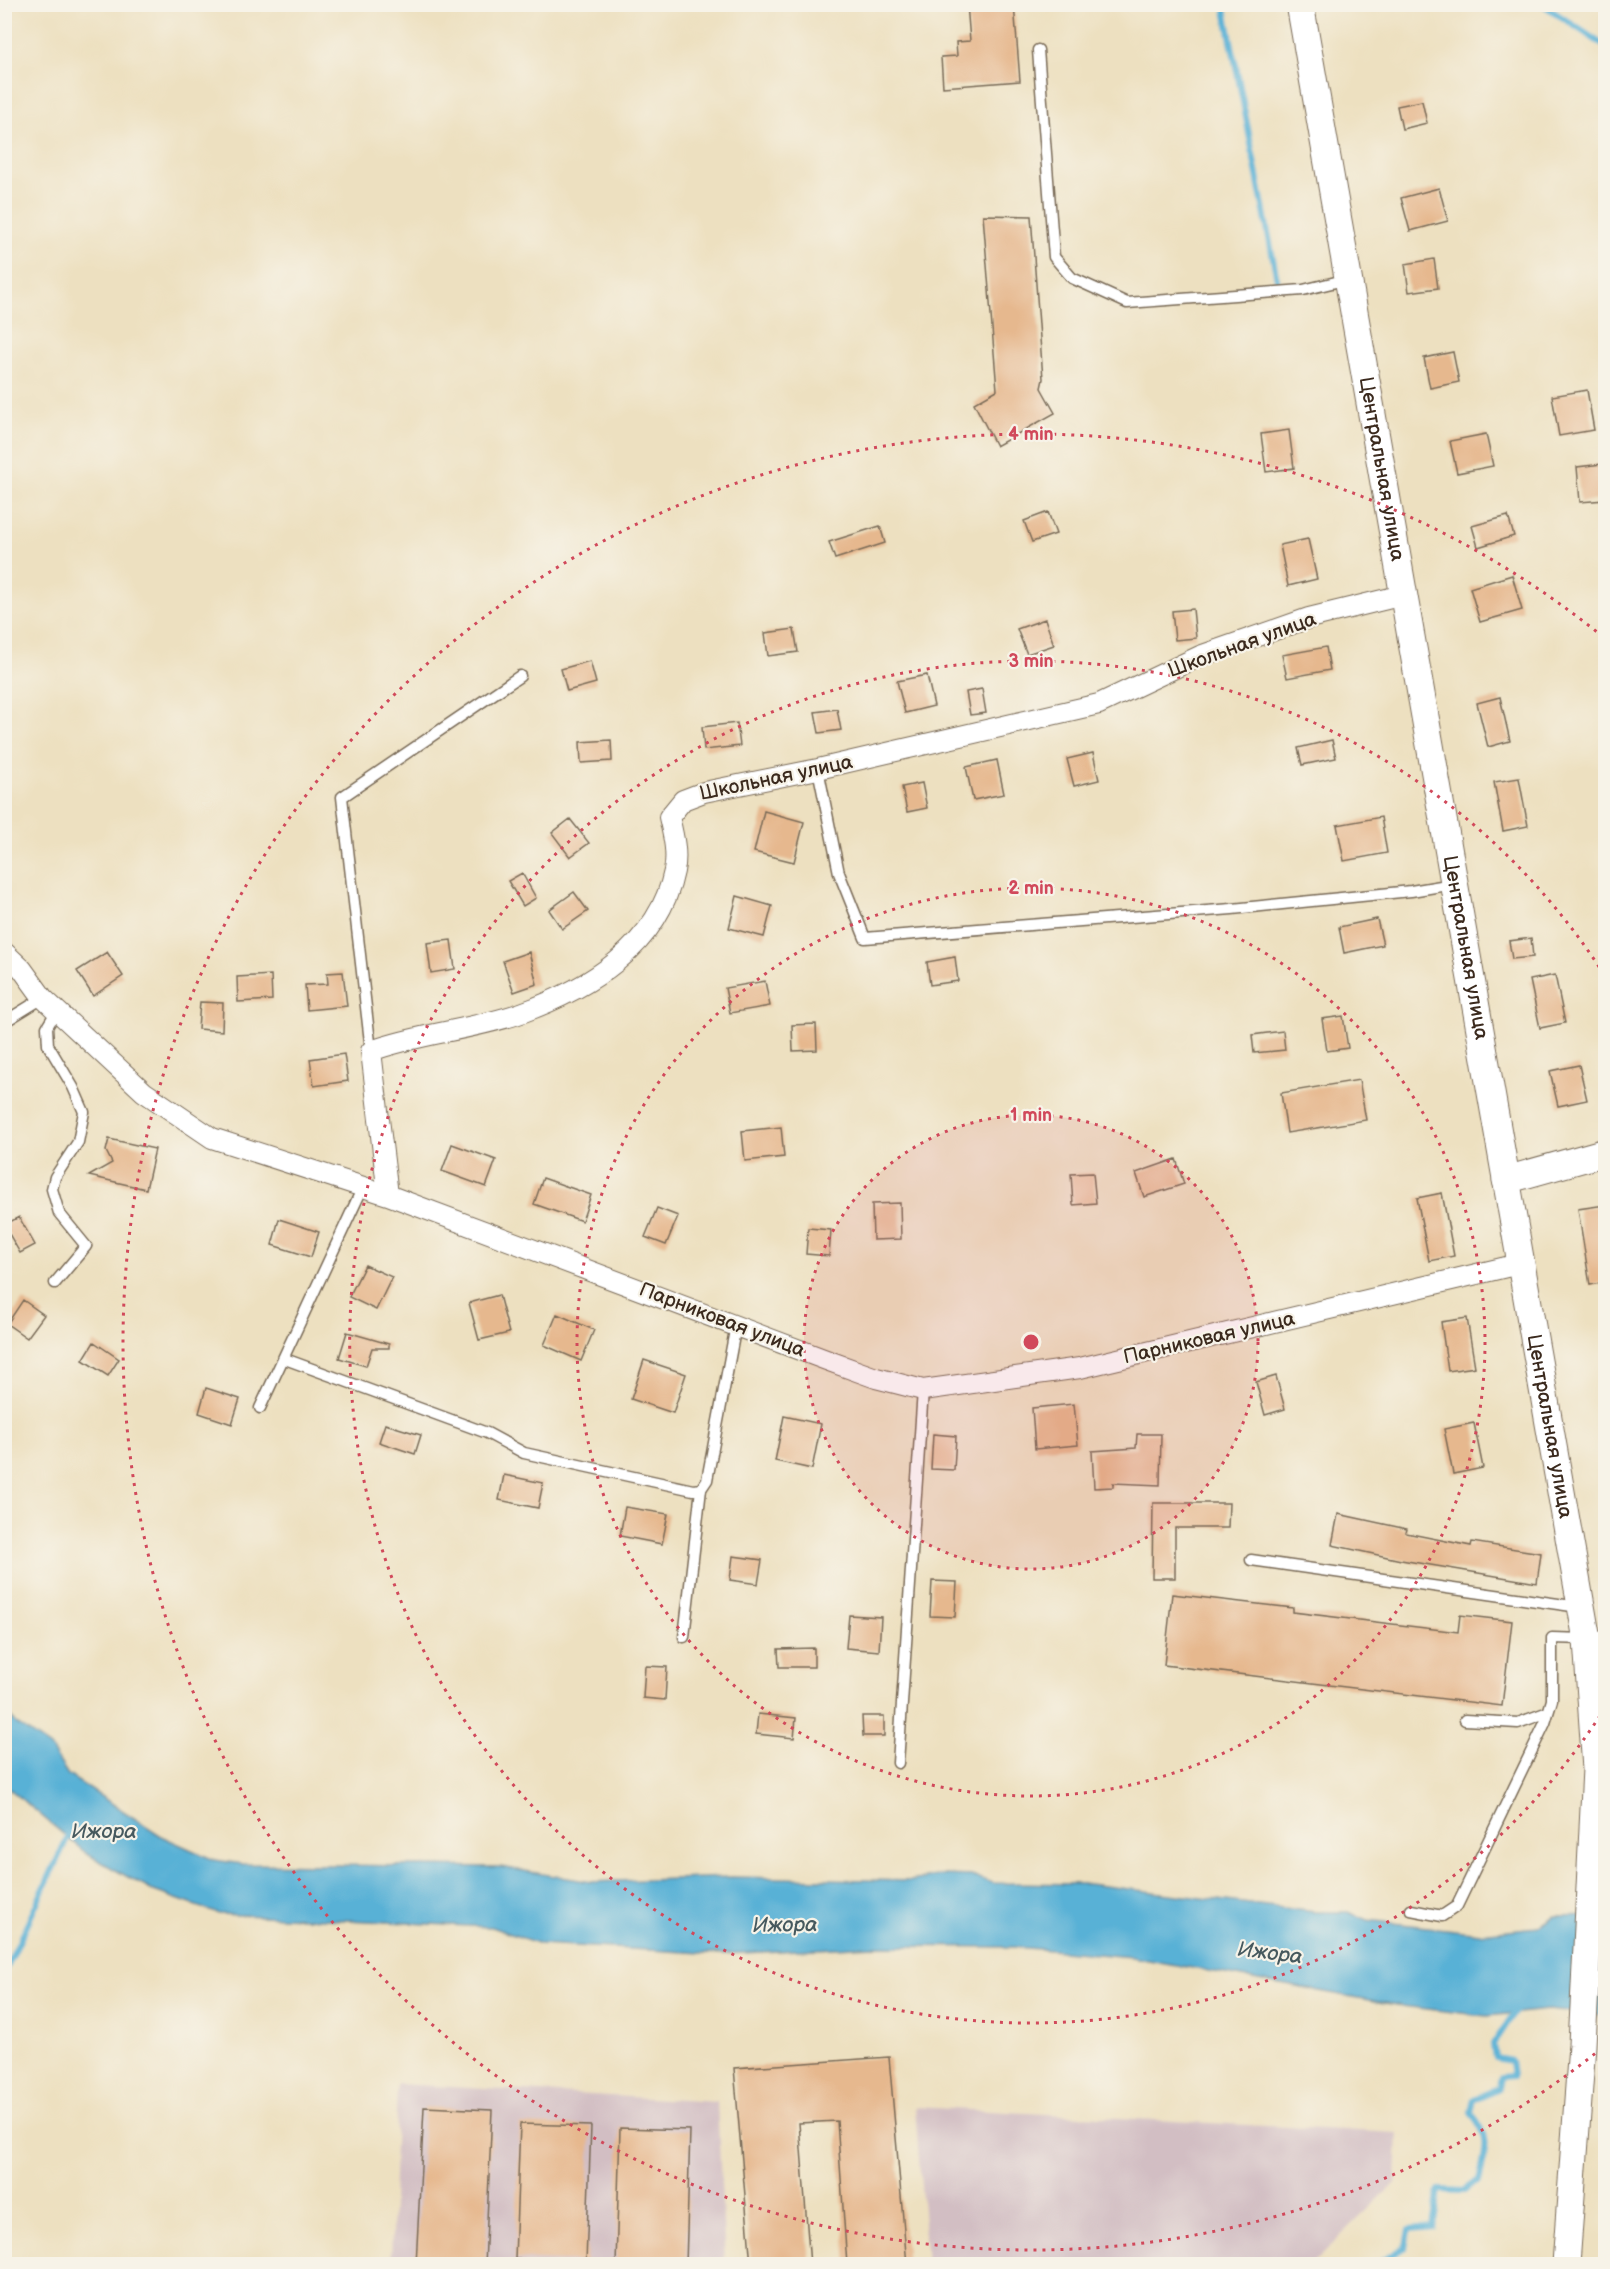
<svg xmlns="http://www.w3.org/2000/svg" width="1610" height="2269" viewBox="0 0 1610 2269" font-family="'Balsamiq Sans',sans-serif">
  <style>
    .industrial { fill: #d2bec3 }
    .water { fill: #59b1d6; stroke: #4a6e7a; stroke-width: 1.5 }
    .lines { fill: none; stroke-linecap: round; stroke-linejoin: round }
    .stream { stroke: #59b1d6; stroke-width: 6 }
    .building { fill: #e6b88e }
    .lane-casing { stroke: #796a57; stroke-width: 13 }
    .street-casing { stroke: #796a57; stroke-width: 22 }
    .secondary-casing { stroke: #796a57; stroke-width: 29 }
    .lane { stroke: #fff; stroke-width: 10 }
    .street { stroke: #fff; stroke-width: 20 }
    .secondary { stroke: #fff; stroke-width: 27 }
    .ring { fill: none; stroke: #d1495b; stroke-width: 3; stroke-dasharray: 3 6 }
    .labels { text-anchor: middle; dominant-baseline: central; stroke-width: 4.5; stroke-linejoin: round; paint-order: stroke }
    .street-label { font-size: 20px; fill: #3b2a1e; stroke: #f7f3e8 }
    .water-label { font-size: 21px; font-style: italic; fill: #46595e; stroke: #f7f3e8 }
    .centre { fill: #d1495b; stroke: #f7f3e8; stroke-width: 3 }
    .ring-label { font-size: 18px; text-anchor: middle; font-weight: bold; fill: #d1495b; stroke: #f7f3e8; stroke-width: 4.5; stroke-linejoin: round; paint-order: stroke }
  </style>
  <rect width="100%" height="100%" fill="#f7f3e8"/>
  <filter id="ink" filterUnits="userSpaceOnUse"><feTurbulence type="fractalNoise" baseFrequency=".0167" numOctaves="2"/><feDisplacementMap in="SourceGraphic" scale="12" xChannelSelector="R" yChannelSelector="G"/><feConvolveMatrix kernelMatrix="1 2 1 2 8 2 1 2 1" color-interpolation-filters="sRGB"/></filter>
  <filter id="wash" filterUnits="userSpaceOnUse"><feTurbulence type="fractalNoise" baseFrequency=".008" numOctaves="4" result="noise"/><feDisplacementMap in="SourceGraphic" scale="24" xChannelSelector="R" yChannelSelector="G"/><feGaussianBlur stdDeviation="1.35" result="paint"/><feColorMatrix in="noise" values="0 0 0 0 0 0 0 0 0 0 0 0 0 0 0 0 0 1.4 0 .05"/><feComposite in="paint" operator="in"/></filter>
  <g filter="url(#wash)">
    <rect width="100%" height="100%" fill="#ede0c0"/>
    <!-- industrial -->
    <path class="industrial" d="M397 2084 717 2102 725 2264H391Z
      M915 2107 1398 2133 1396 2182 1312 2264H927Z"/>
    <!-- water -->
    <path class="water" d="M4 1711 17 1724 50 1747 68 1775 163 1837 214 1860 243 1864 500 1867 591 1882 731 1877 911 1881 942 1875 971 1876 993 1883 1088 1884 1315 1912H1348L1367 1920 1480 1933 1538 1927 1555 1916 1605 1915V2016L1548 2010 1487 2016 1402 2006 1132 1957 1016 1947 873 1946 722 1954 540 1944 491 1927 219 1914 151 1890 87 1854 5 1785Z"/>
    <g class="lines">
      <!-- stream -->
      <path class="stream" d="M1224 4 1277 279
        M1542 4 1606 47
        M4 1974 71 1830
        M1377 2264 1406 2247 1409 2229 1433 2227 1439 2190 1464 2191 1479 2180C1486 2151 1492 2137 1471 2113L1474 2099 1499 2088 1501 2077 1513 2076 1511 2061 1495 2058 1493 2045 1518 2007"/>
    </g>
    <g id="blocks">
      <!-- building -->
      <path class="building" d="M967 4H1014L1020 81 943 87 941 57 957 56 956 42 970 41Z
        M1422 101 1427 123 1402 129 1397 106Z
        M1439 188 1448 221 1410 231 1401 198Z
        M983 215 1031 216 1043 379 1041 388 1055 413 996 446 974 403 997 390Z
        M1434 259 1438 288 1409 292 1405 264Z
        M1453 352 1459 382 1430 388 1424 358Z
        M1587 390 1594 430 1559 436 1552 396Z
        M1289 430 1294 468 1266 472 1261 434Z
        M1486 434 1493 466 1457 473 1450 441Z
        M1602 464 1605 500 1580 502 1577 467Z
        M1048 512 1056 534 1032 542 1024 521Z
        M1508 516 1514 536 1478 547 1472 526Z
        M880 526 885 543 835 559 829 542Z
        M1308 539 1317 579 1288 586 1280 545Z
        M1512 575 1522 610 1480 622 1470 588Z
        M1193 609 1196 638 1175 640 1172 611Z
        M1045 619 1054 645 1027 654 1017 629Z
        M794 629 798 652 768 656 765 633Z
        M1326 647 1330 670 1287 678 1282 655Z
        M590 661 596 683 567 691 561 669Z
        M927 675 934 706 905 713 897 681Z
        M982 689 986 713 970 715 966 692Z
        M1500 697 1510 741 1488 747 1477 703Z
        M837 709 841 730 819 733 815 712Z
        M737 723 740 746 704 750 702 727Z
        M611 740 612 761 581 763 580 742Z
        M1332 740 1336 758 1302 765 1298 748Z
        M1093 753 1099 780 1074 786 1067 759Z
        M997 760 1004 794 973 800 966 767Z
        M1519 778 1528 826 1503 831 1494 782Z
        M922 783 927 808 907 812 902 787Z
        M764 811 804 822 794 862 754 852Z
        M1381 817 1387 853 1344 861 1337 825Z
        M570 819 589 843 570 857 552 833Z
        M522 873 536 898 523 906 508 881Z
        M574 892 588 911 562 929 549 910Z
        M737 896 772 906 764 937 729 928Z
        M1377 919 1383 945 1344 953 1339 927Z
        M1531 938 1533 957 1512 959 1509 941Z
        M451 940 455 969 431 973 427 943Z
        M107 952 123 976 93 996 77 971Z
        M529 952 537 984 514 992 503 961Z
        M955 957 958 981 930 985 927 962Z
        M343 972 347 1006 307 1010 305 985 328 984 327 973Z
        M271 975 272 1000 238 1002 237 977Z
        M1555 975 1565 1023 1540 1028 1530 980Z
        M765 981 770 1006 730 1013 725 988Z
        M200 1002 223 1003 222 1031 198 1029Z
        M1343 1016 1348 1048 1327 1051 1322 1019Z
        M816 1024 817 1050 793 1051 792 1025Z
        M1283 1031 1285 1050 1254 1053 1252 1035Z
        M344 1054 348 1081 314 1086 310 1059Z
        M1579 1065 1587 1100 1558 1106 1550 1071Z
        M1359 1080 1366 1120 1287 1133 1281 1093Z
        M781 1127 784 1157 745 1161 742 1131Z
        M109 1139 155 1149 146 1189 89 1176 112 1163 106 1151Z
        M452 1144 496 1160 486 1187 442 1171Z
        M1176 1159 1184 1184 1144 1197 1136 1173Z
        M1093 1173 1096 1203 1073 1205 1071 1174Z
        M543 1178 591 1195 582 1221 534 1204Z
        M1442 1193 1454 1256 1429 1261 1417 1198Z
        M900 1203 901 1239 873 1240 872 1204Z
        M1605 1205V1282L1590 1285 1578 1209Z
        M657 1208 678 1216 666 1245 645 1237Z
        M19 1217 35 1245 20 1253 4 1225Z
        M279 1219 319 1232 311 1257 272 1245Z
        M808 1228 831 1230 829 1256 806 1254Z
        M365 1265 392 1277 376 1310 349 1297Z
        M499 1295 509 1333 479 1340 469 1303Z
        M23 1300 44 1315 27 1338 7 1324Z
        M557 1314 594 1330 581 1361 544 1345Z
        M1467 1318 1475 1367 1448 1371 1441 1322Z
        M347 1332 389 1344V1348H372L366 1366 339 1358Z
        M94 1342 119 1359 108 1376 83 1360Z
        M644 1360 686 1374 673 1413 631 1399Z
        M1276 1376 1285 1409 1265 1415 1256 1382Z
        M206 1388 240 1399 232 1424 199 1413Z
        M1074 1404 1078 1445 1035 1449 1032 1408Z
        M784 1416 821 1424 812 1469 775 1461Z
        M1474 1423 1483 1468 1453 1474 1444 1429Z
        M385 1424 421 1435 415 1454 379 1442Z
        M933 1434 956 1436 954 1470 931 1469Z
        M1137 1434H1161L1160 1485 1113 1483V1487L1094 1488 1092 1451 1136 1448Z
        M504 1475 543 1483 538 1508 499 1500Z
        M1153 1503H1229L1228 1528H1175V1578H1152Z
        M625 1507 668 1514 662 1544 620 1536Z
        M1338 1514 1407 1529 1406 1533 1471 1546 1472 1542 1541 1553 1537 1583 1401 1560 1332 1545Z
        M733 1556 762 1560 758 1584 730 1580Z
        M932 1581 957 1582 955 1617 930 1616Z
        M1172 1594 1293 1608V1612L1458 1632 1460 1615 1512 1621 1502 1706 1164 1665Z
        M849 1615 881 1617 879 1651 846 1648Z
        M814 1648V1667H779L778 1649Z
        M645 1666 667 1667 665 1700 643 1698Z
        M758 1714 796 1718 794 1738 756 1734Z
        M862 1716H884V1736H863Z
        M889 2057 907 2265H847L837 2121 799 2123 810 2265H751L734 2068Z
        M424 2107 492 2110 485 2265H416Z
        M520 2124 591 2126 586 2262 515 2259Z
        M620 2128 690 2130 686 2265H616Z"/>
    </g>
  </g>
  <g filter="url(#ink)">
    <use href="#blocks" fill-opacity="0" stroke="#796a57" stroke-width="1.5"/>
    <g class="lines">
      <!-- lane casing -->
      <g class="lane-casing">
        <path id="lane" d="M1038 50 1054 257 1072 278 1127 303 1303 290 1348 279
          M818 769 839 873 865 938 1232 909 1411 891 1453 884
          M4 1022 43 998
          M371 1051 342 797 520 676
          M55 1283 86 1246 59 1213 52 1189 55 1177 78 1142 84 1112 73 1087 48 1045 47 1027 56 1012
          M285 1359 487 1433 524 1453 693 1490 701 1489 707 1480 736 1325
          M260 1408 363 1187
          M1251 1560 1579 1607
          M684 1637 701 1489
          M1465 1720 1518 1723 1548 1712
          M898 1763 923 1390
          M1411 1910 1442 1916 1457 1906 1545 1723 1552 1700V1638L1585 1639"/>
      </g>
      <!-- street casing -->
      <g class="street-casing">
        <path id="street" d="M4 952 22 969 43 998 144 1092 212 1138 388 1195 829 1361 876 1378 923 1390 1080 1368 1519 1264
          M388 1195 371 1051C420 1033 473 1030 521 1013 588 989 659 946 674 871 678 853 673 834 669 817L683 800 704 792 818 769 1099 704 1200 656 1309 618 1403 595
          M1587 1640 1606 1643"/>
      </g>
      <!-- secondary casing -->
      <g class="secondary-casing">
        <g id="secondary">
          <path id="s1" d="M1300 4 1587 1640 1596 1769 1582 2045 1566 2264"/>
          <path d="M1506 1180 1606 1152"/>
        </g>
      </g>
      <!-- lane -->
      <use href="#lane" class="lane"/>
      <!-- street -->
      <use href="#street" class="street"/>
      <!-- secondary -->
      <use href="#secondary" class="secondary"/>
    </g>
  </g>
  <!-- distance rings -->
  <circle cx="1031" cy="1342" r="227" fill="#d1495b" fill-opacity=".12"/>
  <g class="ring">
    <circle cx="1031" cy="1342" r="227"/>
    <circle cx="1031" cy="1342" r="454"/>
    <path d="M1605 1708A681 681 0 1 1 1605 976"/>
    <path d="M1602 2048A908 908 0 1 1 1602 636"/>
  </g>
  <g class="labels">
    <!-- street labels -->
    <g class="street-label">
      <text stroke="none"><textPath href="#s1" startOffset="472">Центральная улица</textPath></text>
      <text transform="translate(1242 645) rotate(-20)">Школьная улица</text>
      <text transform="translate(776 778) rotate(-12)">Школьная улица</text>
      <text stroke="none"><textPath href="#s1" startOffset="958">Центральная улица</textPath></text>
      <text transform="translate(722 1320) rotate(21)">Парниковая улица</text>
      <text transform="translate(1209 1338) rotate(-13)">Парниковая улица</text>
      <text stroke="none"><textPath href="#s1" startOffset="1444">Центральная улица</textPath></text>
    </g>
    <!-- water labels -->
    <g class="water-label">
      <text x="104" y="1831">Ижора</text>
      <text transform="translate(785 1925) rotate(-1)">Ижора</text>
      <text transform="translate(1270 1953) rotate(7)">Ижора</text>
    </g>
  </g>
  <circle cx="1031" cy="1342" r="9" class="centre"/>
  <g class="ring-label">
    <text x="1031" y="440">4 min</text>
    <text x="1031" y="667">3 min</text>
    <text x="1031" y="894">2 min</text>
    <text x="1031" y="1121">1 min</text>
  </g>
  <!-- margin -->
  <rect width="1610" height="2269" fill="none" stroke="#f7f3e8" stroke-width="24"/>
</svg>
